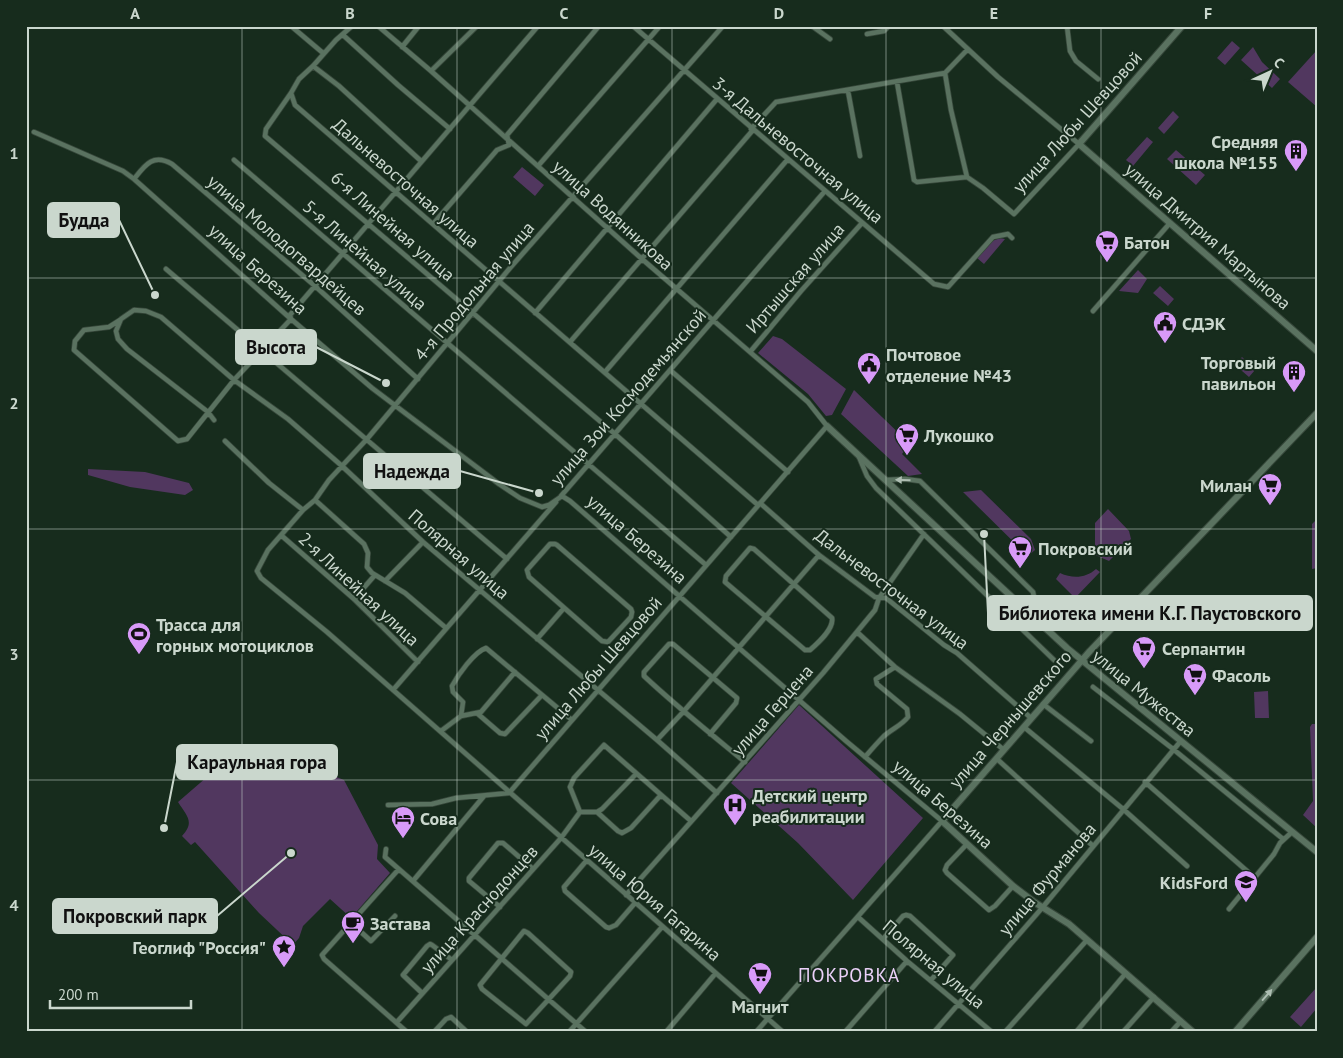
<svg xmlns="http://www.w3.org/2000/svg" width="1343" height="1058" viewBox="0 0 1343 1058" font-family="'PT Sans',sans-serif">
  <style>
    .green { fill: #51375f }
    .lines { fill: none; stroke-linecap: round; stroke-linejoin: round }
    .stream { stroke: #240b30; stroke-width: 1 }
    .street-casing { stroke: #36473a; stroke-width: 6 }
    .secondary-casing { stroke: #36473a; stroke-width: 8 }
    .street { stroke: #5a7260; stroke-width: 4.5 }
    .secondary { stroke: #5a7260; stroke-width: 6 }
    .oneway { fill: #aebeb2 }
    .grid { fill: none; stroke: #cad7cd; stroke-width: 1; stroke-opacity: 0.55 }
    .labels { text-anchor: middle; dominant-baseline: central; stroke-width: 4; stroke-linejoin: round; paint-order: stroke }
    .street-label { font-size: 18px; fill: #cad7cd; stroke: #172c1d }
    .poi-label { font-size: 18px; font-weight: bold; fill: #cad7cd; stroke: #172c1d; text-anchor: start }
    .neighbourhood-label { font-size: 19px; letter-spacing: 1px; fill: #ebd1f9; stroke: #172c1d }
    .leader { fill: none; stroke: #cad7cd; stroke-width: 2 }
    .callout-dot { fill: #cad7cd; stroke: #172c1d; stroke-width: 2 }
    .callout { fill: #cad7cd; stroke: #cad7cd; stroke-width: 2 }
    .callout-label { font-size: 19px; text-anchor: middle; font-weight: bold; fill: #111 }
    .neatline { fill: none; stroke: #cad7cd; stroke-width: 2 }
    .grid-label { font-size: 16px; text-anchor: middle; font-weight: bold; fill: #cad7cd }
  </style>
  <rect width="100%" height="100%" fill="#172c1d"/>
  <!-- green -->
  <path class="green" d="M1232 41 1240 48 1225 65 1217 58Z
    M1253 47 1262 62 1280 79 1272 88 1241 60Z
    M1317 50V107L1288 82Z
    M1173 111 1179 117 1164 134 1158 128Z
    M1147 137 1153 142 1133 166 1126 160Z
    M1176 150 1205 175 1196 185 1167 159Z
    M522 167 544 185 535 196 513 177Z
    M1000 238 1005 239 984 264 977 258 992 241Z
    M1138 270 1147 279 1138 293 1119 291Z
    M1160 286 1174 299 1168 306 1153 293Z
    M773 336 782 339 846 389 832 415 826 416 808 394 758 353Z
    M1242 357 1255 370 1249 377 1235 365Z
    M854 390 910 444 902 454 922 474 908 476 841 414Z
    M88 469 145 472 189 483 193 490 185 495 130 487 88 475Z
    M981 490 1031 539 1035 550 1028 556 963 492Z
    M1108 509 1129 531 1131 539 1109 561 1095 555V523Z
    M1317 519V568L1312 569V524Z
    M1096 569 1100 572 1075 598 1056 579 1060 573C1073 579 1086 578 1096 569Z
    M1268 691 1269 718H1255L1254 692Z
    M799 705 923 818 853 900 798 843 731 783Z
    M1312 724H1317V828L1303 815 1313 801 1310 727Z
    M222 764 309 766 344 780 378 845 377 859 390 873 351 918 330 899 303 926 299 938 293 945 259 913 195 842 191 845 182 836C195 822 187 816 178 802Z
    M1316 988 1317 1008 1301 1027 1290 1017Z"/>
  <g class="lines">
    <!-- stream -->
    <path class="stream" d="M68 26 71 28"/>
    <!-- street casing -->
    <g class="street-casing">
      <path id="street" d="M291 26 323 53
        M352 26 336 40 313 66 299 79 291 93 266 129 265 136 615 434 731 537
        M378 26 431 71 642 259 808 402 827 426 509 793 456 798 432 804 388 805
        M633 26 934 284 948 287 993 237 1008 234 1012 238
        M723 26 510 268 367 439 329 480 315 500 303 510 268 550 257 571 261 578 327 632 783 1032
        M812 26 830 39
        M943 26 998 77 1079 144 1014 214 983 188 967 177 951 110 945 73
        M1067 26 1070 51 1076 61 1098 79
        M867 34 884 31 889 26
        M343 35 398 85 450 129
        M402 47 419 26
        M313 66 339 86 421 161
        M431 71 477 26
        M897 82 914 180 917 182 967 177
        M848 91 860 156
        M291 93 295 105 758 505
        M751 129 776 102 945 73 968 49
        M34 132 123 171 134 179 291 319 372 388 499 484 520 498 542 507 549 505 562 496 570 501 846 741 942 821 756 1032
        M234 160 706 565
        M538 166 660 26
        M134 179C145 165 153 153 172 164L315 286 418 379
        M433 224 497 150 509 145 507 135 599 26
        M166 269 507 559
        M1093 311 1170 223
        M535 313 717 99
        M120 320 109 327 84 330 75 341 74 350 178 441 187 439 234 380 291 319 290 315 538 26
        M570 342 753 130
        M750 352 801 291 862 223
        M670 370 788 472
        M605 372 788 159
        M214 420 208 412 127 349 118 339 116 331 121 319 134 310 146 311 161 317 234 380 288 419 342 466 423 542 657 740 717 793
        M225 441 269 483 303 510
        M859 457 867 476 876 488 1054 660
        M885 480 905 479 920 481 1033 592 1039 622
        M561 496 825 191
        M315 500 364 544 368 553 367 567 372 573 405 593 446 628
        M760 503 819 555 875 597 886 598 944 645 957 653 1031 718
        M282 536 354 599 418 662
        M550 544H555L557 545 631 609 632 612 631 617 608 642 602 641 529 577 527 570Z
        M750 548 754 549 832 618C834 629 818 643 810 650H805L725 582 726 576Z
        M385 581 423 542
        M354 599 375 575
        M1002 605 1036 621
        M857 632 895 667 960 714 1004 750
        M537 639 564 608
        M1093 687 1173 749 1283 839
        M393 690 556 502
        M1043 704 1091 741
        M478 714 500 733 505 734 542 695
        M461 716 481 712 515 672
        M1024 727 1123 809 1187 866
        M441 731 461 716 463 702 453 692 452 686C458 675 474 652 486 648L572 720
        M710 734 736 703 737 698 673 644H669L644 672V676C676 706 711 734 745 762
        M657 740 684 711 819 555
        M865 757C871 750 877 743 884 736 892 729 902 725 908 717L907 709 877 684 876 679 895 667
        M997 759 1093 846
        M1145 782 1255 878
        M660 796 631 828 622 833 618 831 597 812H580L570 787 574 778 604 745 691 821
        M597 812 602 809 636 774
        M967 844 947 865 945 870 947 873 989 910 995 906 1013 886
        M386 849 385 857 586 1032
        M587 860 564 887 565 891 606 927 609 928 616 925 635 903
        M398 870 322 955 324 959 407 1032
        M413 881 484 796
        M626 895 823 673 875 610 879 598 924 534
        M500 907 469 881V878L498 843H503L533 869
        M1229 909 1274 854 1280 843 1292 832
        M858 917 907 961 992 1032
        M351 923 371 941 395 916
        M524 931 528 933 571 972 570 976 526 1024 482 989 480 985Z
        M883 939 903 916 906 915 910 916 953 955 931 980
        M422 993 403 975 427 946 430 944 432 945 452 960
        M397 1022 561 838 580 812
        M434 1032 446 1019 451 1017 467 1032
        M569 1032 662 927
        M666 1032 715 974
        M845 1032 907 961
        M934 1032 1042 908 1180 742
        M1005 1032 1087 940
        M1076 1032 1126 973
        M1123 1032 1154 997
        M1171 1032 1181 1021"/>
    </g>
    <!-- secondary casing -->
    <g class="secondary-casing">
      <path id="secondary" d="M1182 26 1079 144 1317 351
        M827 426 1067 648 1317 852
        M1193 1032 1069 924 1034 902 1013 886 942 821 1090 651 1317 413
        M1235 1032 1317 937"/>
    </g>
    <!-- street -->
    <use href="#street" class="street"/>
    <!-- secondary -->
    <use href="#secondary" class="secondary"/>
  </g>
  <!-- one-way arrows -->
  <defs><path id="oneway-solid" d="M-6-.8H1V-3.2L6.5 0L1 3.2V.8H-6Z" transform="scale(1.25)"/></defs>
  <g class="oneway">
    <use href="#oneway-solid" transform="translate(903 480) rotate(-178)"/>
    <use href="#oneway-solid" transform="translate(1267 995) rotate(-49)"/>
  </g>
  <!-- grid -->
  <path class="grid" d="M242 26V1032M457 26V1032M672 26V1032M886 26V1032M1101 26V1032M26 278H1317M26 529H1317M26 780H1317"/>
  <!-- icons -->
  <defs>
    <g id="building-pin" transform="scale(1.25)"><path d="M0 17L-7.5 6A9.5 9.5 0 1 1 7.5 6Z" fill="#d89af8" stroke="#172c1d"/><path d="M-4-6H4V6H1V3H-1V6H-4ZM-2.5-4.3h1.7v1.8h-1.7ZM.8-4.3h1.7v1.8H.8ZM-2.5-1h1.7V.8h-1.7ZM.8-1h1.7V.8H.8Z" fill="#111"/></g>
    <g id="supermarket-pin" transform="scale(1.25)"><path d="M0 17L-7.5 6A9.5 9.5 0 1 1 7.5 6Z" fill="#d89af8" stroke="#172c1d"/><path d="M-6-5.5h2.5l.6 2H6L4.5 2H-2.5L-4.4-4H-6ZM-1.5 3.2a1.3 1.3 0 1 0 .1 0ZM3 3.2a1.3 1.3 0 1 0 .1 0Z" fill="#111"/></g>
    <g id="civic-pin" transform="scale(1.25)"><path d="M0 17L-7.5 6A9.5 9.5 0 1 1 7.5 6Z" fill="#d89af8" stroke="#172c1d"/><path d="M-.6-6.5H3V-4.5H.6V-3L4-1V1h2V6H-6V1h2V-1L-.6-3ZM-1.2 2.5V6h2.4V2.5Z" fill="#111"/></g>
    <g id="stadium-pin" transform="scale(1.25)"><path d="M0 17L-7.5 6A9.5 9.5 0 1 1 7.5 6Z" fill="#d89af8" stroke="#172c1d"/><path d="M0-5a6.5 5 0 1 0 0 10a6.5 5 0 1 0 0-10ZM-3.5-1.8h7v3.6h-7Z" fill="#111"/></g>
    <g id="hospital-pin" transform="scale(1.25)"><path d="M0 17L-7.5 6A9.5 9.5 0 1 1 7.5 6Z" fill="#d89af8" stroke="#172c1d"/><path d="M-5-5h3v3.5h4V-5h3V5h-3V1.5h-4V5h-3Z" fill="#111"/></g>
    <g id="hotel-pin" transform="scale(1.25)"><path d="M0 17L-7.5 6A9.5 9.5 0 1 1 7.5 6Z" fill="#d89af8" stroke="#172c1d"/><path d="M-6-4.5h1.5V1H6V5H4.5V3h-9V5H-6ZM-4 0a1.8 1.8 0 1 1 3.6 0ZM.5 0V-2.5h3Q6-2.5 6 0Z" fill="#111"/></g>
    <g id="school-pin" transform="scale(1.25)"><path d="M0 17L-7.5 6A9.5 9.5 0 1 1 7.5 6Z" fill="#d89af8" stroke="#172c1d"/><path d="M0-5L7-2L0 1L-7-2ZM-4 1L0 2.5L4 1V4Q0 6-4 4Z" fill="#111"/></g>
    <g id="cafe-pin" transform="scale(1.25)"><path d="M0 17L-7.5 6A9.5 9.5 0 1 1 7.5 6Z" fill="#d89af8" stroke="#172c1d"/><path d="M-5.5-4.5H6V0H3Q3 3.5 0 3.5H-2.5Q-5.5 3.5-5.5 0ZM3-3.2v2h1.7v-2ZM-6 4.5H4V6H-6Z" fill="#111"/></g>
    <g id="sight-pin" transform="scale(1.25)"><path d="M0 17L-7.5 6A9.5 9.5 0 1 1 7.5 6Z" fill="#d89af8" stroke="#172c1d"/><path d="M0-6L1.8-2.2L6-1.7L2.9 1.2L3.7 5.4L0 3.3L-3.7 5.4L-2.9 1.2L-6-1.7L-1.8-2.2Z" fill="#111"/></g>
  </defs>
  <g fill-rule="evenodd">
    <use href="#building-pin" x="1296" y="151"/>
    <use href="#supermarket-pin" x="1107" y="242"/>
    <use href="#civic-pin" x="1165" y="323"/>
    <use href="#civic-pin" x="869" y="364"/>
    <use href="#building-pin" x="1294" y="372"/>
    <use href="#supermarket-pin" x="907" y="435"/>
    <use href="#supermarket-pin" x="1270" y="485"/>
    <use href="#supermarket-pin" x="1020" y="548"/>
    <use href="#stadium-pin" x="139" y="634"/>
    <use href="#supermarket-pin" x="1144" y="648"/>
    <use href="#supermarket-pin" x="1195" y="675"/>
    <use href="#hospital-pin" x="735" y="805"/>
    <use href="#hotel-pin" x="403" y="818"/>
    <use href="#school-pin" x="1246" y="882"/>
    <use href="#cafe-pin" x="353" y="923"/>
    <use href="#sight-pin" x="284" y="947"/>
    <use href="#supermarket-pin" x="760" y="974"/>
  </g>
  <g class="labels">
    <!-- street labels -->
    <g class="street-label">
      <text transform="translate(1077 122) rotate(-48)">улица Любы Шевцовой</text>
      <text transform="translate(798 150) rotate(40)">3-я Дальневосточная улица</text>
      <text transform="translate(406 183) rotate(41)">Дальневосточная улица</text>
      <text transform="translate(613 215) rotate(42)">улица Водянникова</text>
      <text transform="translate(393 226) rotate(41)">6-я Линейная улица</text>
      <text transform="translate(1208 236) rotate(41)">улица Дмитрия Мартынова</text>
      <text transform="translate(287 245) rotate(41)">улица Молодогвардейцев</text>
      <text transform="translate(365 255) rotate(41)">5-я Линейная улица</text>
      <text transform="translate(258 269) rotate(42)">улица Березина</text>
      <text transform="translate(795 278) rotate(-49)">Иртышская улица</text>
      <text transform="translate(474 291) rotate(-50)">4-я Продольная улица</text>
      <text transform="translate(628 397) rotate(-49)">улица Зои Космодемьянской</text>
      <text transform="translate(637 539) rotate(41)">улица Березина</text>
      <text transform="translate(459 554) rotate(41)">Полярная улица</text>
      <text transform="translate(359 589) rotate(43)">2-я Линейная улица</text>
      <text transform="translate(892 589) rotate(37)">Дальневосточная улица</text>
      <text transform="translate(598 668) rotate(-49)">улица Любы Шевцовой</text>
      <text transform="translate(1144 693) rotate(39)">улица Мужества</text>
      <text transform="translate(772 710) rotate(-49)">улица Герцена</text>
      <text transform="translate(1010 719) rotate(-49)">улица Чернышевского</text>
      <text transform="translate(943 804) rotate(41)">улица Березина</text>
      <text transform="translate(1047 879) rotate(-50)">улица Фурманова</text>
      <text transform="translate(655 902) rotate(41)">улица Юрия Гагарина</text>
      <text transform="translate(479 909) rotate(-48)">улица Краснодонцев</text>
      <text transform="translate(934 964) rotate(40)">Полярная улица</text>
    </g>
    <!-- poi labels -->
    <g class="poi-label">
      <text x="1278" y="141" text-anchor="end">Средняя<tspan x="1278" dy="21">школа №155</tspan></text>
      <text x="1124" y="242">Батон</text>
      <text x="1182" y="323">СДЭК</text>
      <text x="886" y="354">Почтовое<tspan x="886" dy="21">отделение №43</tspan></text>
      <text x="1276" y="362" text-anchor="end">Торговый<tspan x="1276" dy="21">павильон</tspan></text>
      <text x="924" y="435">Лукошко</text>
      <text x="1252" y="485" text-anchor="end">Милан</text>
      <text x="1038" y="548">Покровский</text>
      <text x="156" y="624">Трасса для<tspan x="156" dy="21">горных мотоциклов</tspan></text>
      <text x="1162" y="648">Серпантин</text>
      <text x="1212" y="675">Фасоль</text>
      <text x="752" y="795">Детский центр<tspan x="752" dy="21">реабилитации</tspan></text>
      <text x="420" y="818">Сова</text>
      <text x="1228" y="882" text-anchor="end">KidsFord</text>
      <text x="370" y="923">Застава</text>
      <text x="266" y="947" text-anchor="end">Геоглиф "Россия"</text>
      <text x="760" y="1006" text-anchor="middle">Магнит</text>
    </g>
    <!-- neighbourhood labels -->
    <g class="neighbourhood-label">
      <text x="849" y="975">ПОКРОВКА</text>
    </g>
  </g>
  <!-- callouts -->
  <path class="leader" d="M155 295L119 220M386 383L316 347M539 493L460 471M984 534L988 613M164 828L177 762M291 853L217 916"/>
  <g class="callout-dot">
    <circle cx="155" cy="295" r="5"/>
    <circle cx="386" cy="383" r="5"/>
    <circle cx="539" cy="493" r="5"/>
    <circle cx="984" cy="534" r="5"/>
    <circle cx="164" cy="828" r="5"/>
    <circle cx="291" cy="853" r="5"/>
  </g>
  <g class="callout">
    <rect x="48" y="203" width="71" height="34" rx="5"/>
    <rect x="236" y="330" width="80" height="34" rx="5"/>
    <rect x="364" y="454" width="96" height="34" rx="5"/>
    <rect x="988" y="596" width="324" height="34" rx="5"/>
    <rect x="177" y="745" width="160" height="34" rx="5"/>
    <rect x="53" y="899" width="164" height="34" rx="5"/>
  </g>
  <g class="callout-label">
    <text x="84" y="227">Будда</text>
    <text x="276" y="354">Высота</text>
    <text x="412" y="478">Надежда</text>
    <text x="1150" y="620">Библиотека имени К.Г. Паустовского</text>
    <text x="257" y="769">Караульная гора</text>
    <text x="135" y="923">Покровский парк</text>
  </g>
  <!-- border -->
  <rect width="1343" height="1058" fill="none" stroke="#172c1d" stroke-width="55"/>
  <!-- north arrow -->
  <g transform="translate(1270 72) rotate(44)" stroke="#172c1d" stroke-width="4" paint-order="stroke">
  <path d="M0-4L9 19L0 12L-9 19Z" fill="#cad7cd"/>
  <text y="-8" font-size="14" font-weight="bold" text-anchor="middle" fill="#cad7cd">С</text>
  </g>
  <!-- scale -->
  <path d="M50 1000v8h141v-8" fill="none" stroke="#cad7cd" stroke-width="2.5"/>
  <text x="58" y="1000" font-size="15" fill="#cad7cd" stroke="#172c1d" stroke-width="4" paint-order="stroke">200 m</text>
  <rect x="28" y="28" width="1288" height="1002" class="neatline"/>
  <g class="grid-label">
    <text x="135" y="19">A</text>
    <text x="350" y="19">B</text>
    <text x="564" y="19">C</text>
    <text x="779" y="19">D</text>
    <text x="994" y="19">E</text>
    <text x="1208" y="19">F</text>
    <text x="14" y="159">1</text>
    <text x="14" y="409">2</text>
    <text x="14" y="660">3</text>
    <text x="14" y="911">4</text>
  </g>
</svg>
